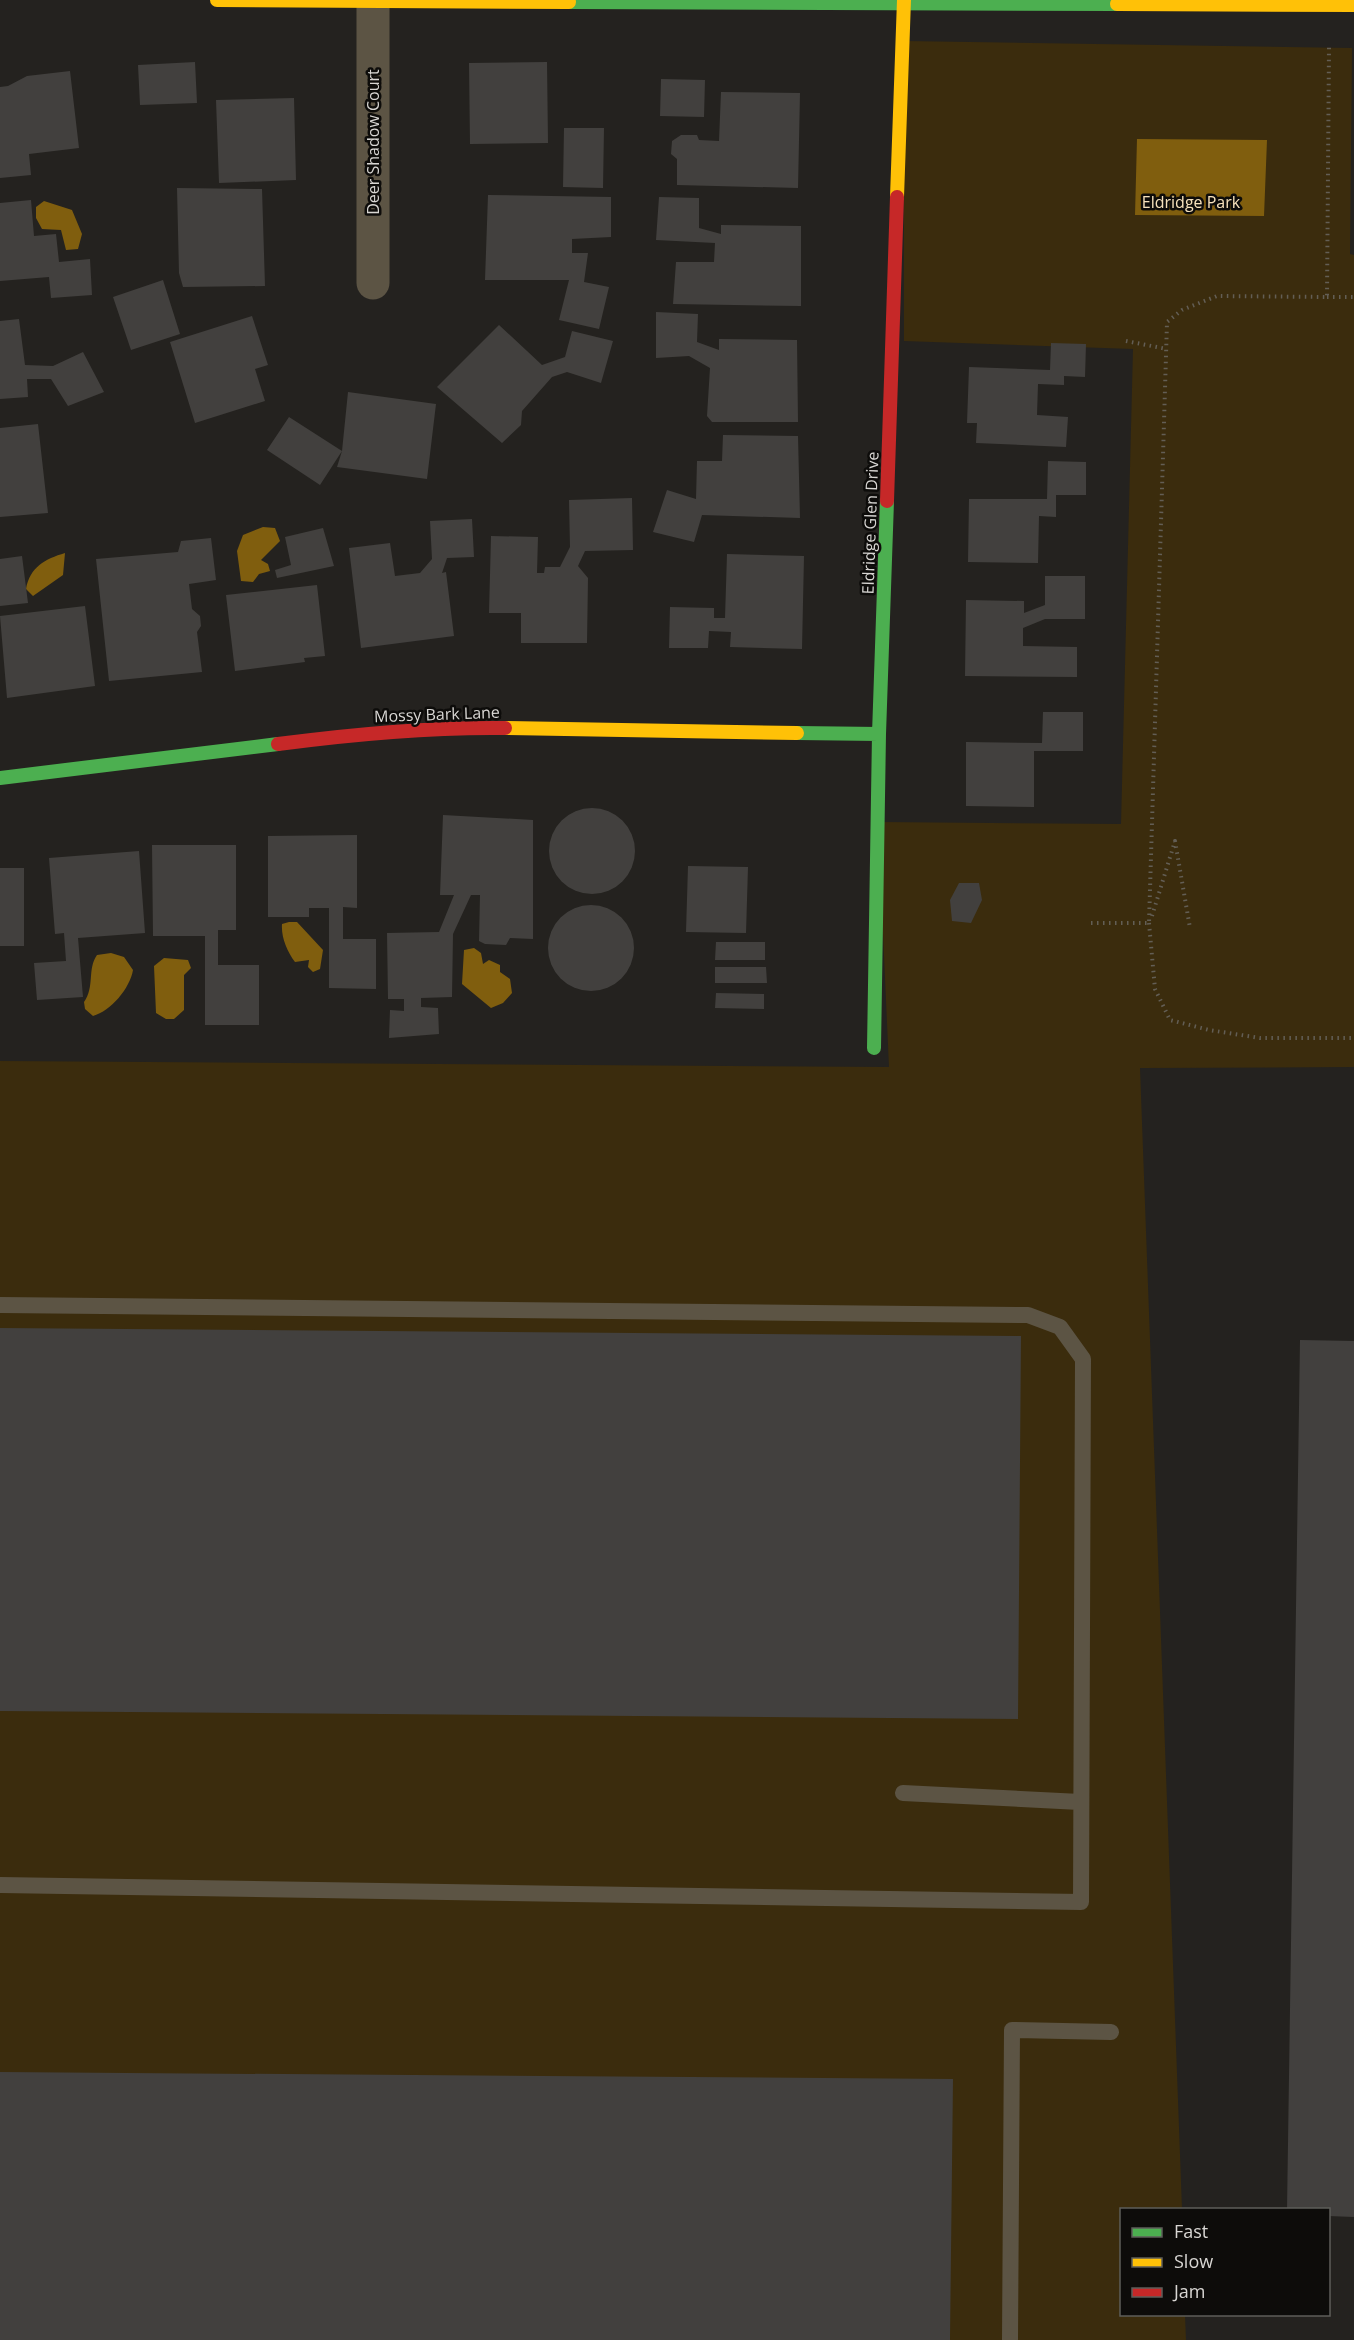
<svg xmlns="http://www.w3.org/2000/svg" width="1354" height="2340" viewBox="0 0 1354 2340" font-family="'Open Sans',sans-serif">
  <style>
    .green { fill: #3b2c0d }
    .water { fill: #805e0e }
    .building { fill: #42403e }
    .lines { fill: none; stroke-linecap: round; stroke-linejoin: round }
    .path { stroke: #635e55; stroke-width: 4; stroke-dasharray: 1.5 4.5; stroke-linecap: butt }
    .lane { stroke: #5c5444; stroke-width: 16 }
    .street { stroke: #5c5444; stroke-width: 33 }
    .fast { stroke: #4caf50; stroke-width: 14 }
    .slow { stroke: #ffc107; stroke-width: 14 }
    .jam { stroke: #c62828; stroke-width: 14 }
    .labels { text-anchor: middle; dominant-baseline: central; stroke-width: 5; stroke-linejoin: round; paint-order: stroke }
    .street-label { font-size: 16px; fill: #d8d6d3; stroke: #0d0c0a }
    .park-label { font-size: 16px; fill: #f7e2bc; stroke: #0d0c0a }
  </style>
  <rect width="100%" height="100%" fill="#24221f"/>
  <!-- green -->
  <path class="green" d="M904 41 1352 48 1350 254 1354 255V1067L1140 1068 1182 2209 1122 2210V2314L1185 2315 1186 2340H0V1061L889 1067 878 822 1121 824 1133 349 904 341Z"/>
  <!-- water -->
  <path class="water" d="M1137 139 1267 140 1264 216 1135 215Z
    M44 201 72 210 82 234 78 249 66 250 61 230 42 229 36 218V207Z
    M263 527 275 528 280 541 261 560 268 564 270 571 259 574 253 582 241 581 237 551 243 535Z
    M65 553 63 575 33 596 26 589C30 567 45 559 65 553Z
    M289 922H297L323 950 320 969 313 972 308 967 309 960 295 962C287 951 281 937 282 924Z
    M474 948 481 953 483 964 489 960 500 965V972L510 979 512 993 503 1003 491 1008 462 984 464 950Z
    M111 953 124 957 133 970C130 988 111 1011 93 1016L85 1009 84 1002C95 987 87 969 97 955Z
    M164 958 188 960 191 968 184 975V1010L174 1019H166L156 1013 154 966Z"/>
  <!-- building -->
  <path class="building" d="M195 62 197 103 140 105 138 65Z
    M547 62 548 143 470 144 469 63Z
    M70 71 79 148 29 154 31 175 0 178V87L8 86 27 76Z
    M661 79 705 80 704 117 660 116Z
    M721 92 800 93 798 188 677 185V159L671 154 672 141 681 135H697L699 140 719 141Z
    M294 98 296 180 219 183 216 100Z
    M564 128H604L603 188 563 187Z
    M177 188 262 189 265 286 183 287 179 273Z
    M488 195 611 197V237L572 239V253H588L584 282 609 287 599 329 559 320 569 280H485Z
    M659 197 699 198V228L721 234V225L801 226V306L673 304 676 262H714L715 243 656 240Z
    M31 200 34 236 56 234 59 262 90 259 92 295 51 298 49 277 0 281V203Z
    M163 280 180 334 131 350 113 297Z
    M656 312 698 314 697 342 719 350V339L797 340 798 422H712L707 416 710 368 689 356 656 358Z
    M252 316 268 365 255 369 265 401 195 423 170 342Z
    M19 319 25 365 53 366 83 352 104 392 68 406 51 379H27L28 397 0 399V321Z
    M499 325 542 365 565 357 572 331 613 341 601 383 567 372 552 377 522 411 521 425 502 443 437 387Z
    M1051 343 1086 344 1085 377 1064 376V385L1038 384 1037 415 1068 417 1066 447 976 443 977 423H967L969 367 1050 370Z
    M348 392 436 404 427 479 337 467 342 451 320 485 267 450 289 417 342 451Z
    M38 424 48 513 0 517V428Z
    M723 435 798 436 800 518 702 515 694 542 653 532 667 490 696 499 697 461H722Z
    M1048 461 1086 462V495H1056V517L1039 516 1038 563 968 562 969 499H1047Z
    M632 498 633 550 585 551 578 566 588 578 587 643H521V613H489L491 536 538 537 537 573H544L545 567H560L570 547 569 500Z
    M472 519 474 557 447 558 442 573 446 572 454 636 361 648 349 548 390 543 395 576 420 573 432 559 430 521Z
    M323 528 334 566 277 578 275 570 291 565 285 537Z
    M211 538 216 580 189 584 192 609 200 616 201 626 197 632 202 672 109 681 96 559 178 552 181 541Z
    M727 554 804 556 802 649 730 647 731 632 709 631 708 648H669L670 607 714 608V618H725Z
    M22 556 28 603 0 606V559Z
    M1045 576H1085V619H1045L1023 628V646L1077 647V677L965 676 966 600 1024 601V613L1045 605Z
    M317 585 325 656 304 658 305 662 235 671 226 595Z
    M85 606 95 686 7 698 0 616Z
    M1043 712H1083V751H1034V807L966 806V742L1042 743Z
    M549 851a43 43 0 1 1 86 0a43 43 0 1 1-86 0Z
    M443 815 533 820V939L510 938 506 945 485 944 479 941 480 895H471L453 934 452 997 421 998V1007L438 1008 439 1034 389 1038 390 1010 404 1011V999H388L387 933 439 932 454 895H440Z
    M357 835V908L343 907V939H376V989L329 988V908H309V917H268V836Z
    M152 845H236V930H218V965H259V1025H205V936H153Z
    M139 851 145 933 78 938 83 997 37 1000 34 963 66 961 64 933 55 934 49 858Z
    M688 866 748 867 746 933 686 932Z
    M0 868H24V946H0Z
    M959 883H979L982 900 971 923 952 921 950 900Z
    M548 948a43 43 0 1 1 86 0a43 43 0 1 1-86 0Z
    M716 942H765V960H715Z
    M715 967H766L767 983H715Z
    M716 993 764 994V1009L715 1008Z
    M0 1328 1021 1336 1018 1719 0 1711Z
    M1300 1340 1354 1341V2217L1328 2216V2210H1287Z
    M0 2072 953 2079 950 2340H0Z"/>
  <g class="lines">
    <!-- path -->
    <path class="path" d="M1327 297H1354
      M1126 341 1167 349
      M1152 916 1175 841 1190 928
      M1091 923H1149L1167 322 1182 310 1217 296 1327 297 1329 47
      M1149 923 1155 989 1170 1020 1209 1030 1260 1038H1354"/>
    <!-- lane -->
    <path class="lane" d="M0 1305 1028 1315 1060 1327 1083 1359 1081 1902 0 1885
      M903 1793 1080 1802
      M1010 2340 1012 2030 1111 2032"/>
    <!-- street -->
    <path class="street" d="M373 0V283"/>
    <!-- fast -->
    <path class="fast" d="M569 2 1117 4
      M797 733 879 734
      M0 778 278 744
      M874 1048 879 734 887 501"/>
    <!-- slow -->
    <path class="slow" d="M217 0 569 2
      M1117 4 1354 5
      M897 197 904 0
      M505 728 797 733"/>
    <!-- jam -->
    <path class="jam" d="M887 501 897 197
      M278 744C354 734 428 727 505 728"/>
  </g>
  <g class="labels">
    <!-- street labels -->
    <g class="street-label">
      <text transform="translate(373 142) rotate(-90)">Deer Shadow Court</text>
      <text transform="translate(870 523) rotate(-88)">Eldridge Glen Drive</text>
      <text transform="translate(437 714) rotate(-2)">Mossy Bark Lane</text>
    </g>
    <!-- park labels -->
    <g class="park-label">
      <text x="1191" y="202">Eldridge Park</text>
    </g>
  </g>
  <!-- legend -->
  <rect x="1120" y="2208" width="210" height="108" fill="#0d0c0a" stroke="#5e5d5a" stroke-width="1.5"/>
  <rect x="1132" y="2228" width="30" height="9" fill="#4caf50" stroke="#5e5d5a" stroke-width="1.5"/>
  <text x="1174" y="2238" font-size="18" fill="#d8d6d3">Fast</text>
  <rect x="1132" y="2258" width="30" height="9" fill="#ffc107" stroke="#5e5d5a" stroke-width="1.5"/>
  <text x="1174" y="2268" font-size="18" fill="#d8d6d3">Slow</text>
  <rect x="1132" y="2288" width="30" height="9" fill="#c62828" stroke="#5e5d5a" stroke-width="1.5"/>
  <text x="1174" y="2298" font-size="18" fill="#d8d6d3">Jam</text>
</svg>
